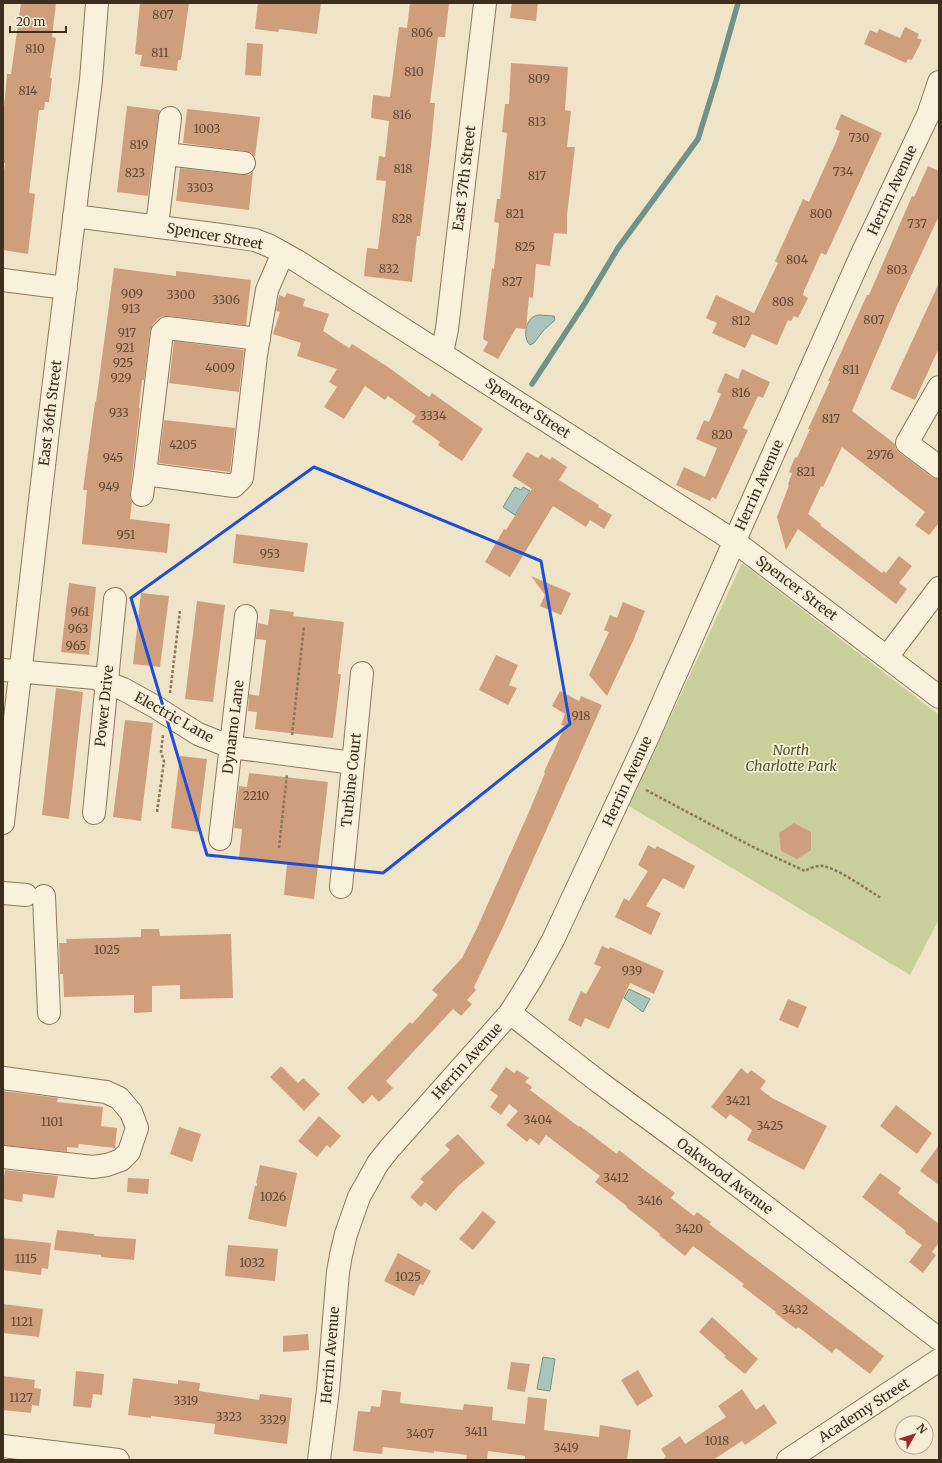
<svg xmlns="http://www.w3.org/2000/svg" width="942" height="1463" viewBox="0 0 942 1463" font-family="Merriweather,serif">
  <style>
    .green { fill: #c9cf9b }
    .water { fill: #a9c4bc; stroke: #6f938a }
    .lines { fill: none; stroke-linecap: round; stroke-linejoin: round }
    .stream { stroke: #6f938a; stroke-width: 5.5 }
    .building { fill: #cf9f7d }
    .minor-casing { stroke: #8d765c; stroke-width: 24 }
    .path { stroke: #8d765c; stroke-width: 2.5; stroke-dasharray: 3 2; stroke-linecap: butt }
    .minor { stroke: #faf1dc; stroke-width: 22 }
    .marked { fill: none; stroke: #1d4ed8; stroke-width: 3; stroke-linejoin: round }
    .labels { text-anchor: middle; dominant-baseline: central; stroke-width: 3.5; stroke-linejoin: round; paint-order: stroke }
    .number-label { font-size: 12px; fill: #624a37 }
    .street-label { font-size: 14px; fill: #3d2e20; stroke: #f7eed8 }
    .park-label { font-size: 14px; font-style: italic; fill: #4d5a26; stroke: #f7eed8 }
  </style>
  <rect width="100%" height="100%" fill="#f0e4c8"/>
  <!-- green -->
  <path class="green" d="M742 563 939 715V919L910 975 629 806Z"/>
  <!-- water -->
  <path class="water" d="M539 315 554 316 555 320 543 331 534 343 530 345C523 339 525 322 533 317 534 316 538 315 539 315Z
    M515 487 521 490 523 487 530 491 515 515 503 507Z
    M629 989 650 999 643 1012 624 998Z
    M543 1357 555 1359 550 1391 537 1389Z"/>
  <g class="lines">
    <!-- stream -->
    <path class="stream" d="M532 384 585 303 618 248 698 139 716 81 738 3"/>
  </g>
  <!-- building -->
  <path class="building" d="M21 3H56L52 37 56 38 50 78H52L49 102H45L44 110H39L29 193 35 194 28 254 3 250V179L5 163H3V119L7 74H11Z
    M140 3H189L181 60H178L177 71 140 66 142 55 135 54Z
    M258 3H321L317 34 279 29 278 32 255 29Z
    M410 3H449L445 37H438L430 103H435L431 146 420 236H417L412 282 364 276 367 248 378 249 386 181 376 180 379 156 385 157 389 121 371 118 373 95 390 97 399 27 407 28Z
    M512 3H538L536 21 510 18Z
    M905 27 919 34 917 38 922 40 912 60 908 59 906 63 864 44 870 30 877 33 879 29 900 38Z
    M247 43 263 44 261 76 245 75Z
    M511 63 568 67 565 110 571 111 567 147H575L567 215V234L554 233 550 266 536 264 533 298 529 297 526 329 516 328 498 359 483 351 488 342 483 339 492 268 494 269 499 223 494 222 497 199H500L507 133 502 132 505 104H509Z
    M127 106 160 110 158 117 148 196 117 192Z
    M187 109 260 117 255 157 251 153 245 151 183 143Z
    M841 114 882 133 826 255 821 253 804 291 803 295 808 298 798 318 794 316 791 321 788 320 777 345 752 334 745 348 712 333 717 323 706 318 716 295 754 313 778 263 775 261 803 199 809 202 836 142 840 131 835 129Z
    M928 166 939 171V216L896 308 852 411 895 444 896 449 900 453 932 477 939 479V523L929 535 915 525 925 512 842 447 823 487 821 486 808 514 821 524 820 525 882 573 884 571 886 573 899 556 912 566 899 583 907 589 896 604 798 529 786 550 777 517 789 485 788 484 792 473 789 472 795 457 797 458 810 429H808L830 381H828L867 295H869L912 196 914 197Z
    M180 168 243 175H249L253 171 249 210 176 201Z
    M114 268 176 276V271L251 280 246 325 168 316H163L158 319 153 324 150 331 144 380H142L139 408H140L130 493V499L132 502 130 519 170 524 167 553 82 544 87 490H83L95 402H96Z
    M939 283V348L915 400 890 389Z
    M287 293 305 299 303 306 329 314 323 331 349 348 352 344 388 367 429 397 432 393 483 429 462 461 438 445 440 442 412 422 416 416 388 396 385 400 365 386 344 419 324 407 337 387 329 382 337 369 297 356 301 343 273 334 280 312 276 311 279 295 285 297Z
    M174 341 244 350 239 392 169 383Z
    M742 369 770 382 763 398 758 396 743 428 748 430 716 499 712 497 710 501 676 485 684 467 705 477 717 448 696 439 704 420 709 422 721 394 717 392 725 373 738 379Z
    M164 420 235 428 230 472 159 463Z
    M527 452 538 458 541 454 550 460 552 457 567 467 559 480 599 505 598 507 612 515 604 529 590 520 586 527 553 506 510 577 485 562 504 529 506 530 532 489 512 476Z
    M236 534 308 543 304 572 233 563Z
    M531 576 571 593 561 615 540 606 545 595Z
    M69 583 96 587 89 655 61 652Z
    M141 593 169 596 160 667 133 664Z
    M197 601 225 605 213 702 185 699Z
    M623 602 645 611 633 641 607 696 589 675 609 632 604 630 610 615 617 618Z
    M270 609 294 612 293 616 344 622 338 674H341L333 738 255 729 257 712 248 711 249 694 259 696 266 640 256 639 258 623 268 625Z
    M496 655 518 665 509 685 517 688 508 705 479 690Z
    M56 688 83 692 69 819 42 815Z
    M560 691 579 701 581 696 602 705 504 925 474 987 476 990 467 1000 472 1004 461 1016 453 1009 386 1081 393 1088 379 1102 372 1095 363 1104 347 1088 410 1022 412 1024 438 995 432 990 462 958 477 928 528 814 545 773 544 772 565 726 561 725 565 714 552 706Z
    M125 720 153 723 141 821 113 817Z
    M180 756 207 759 198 832 171 828Z
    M249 773 328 782 314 899 284 895 287 864 239 858 242 829 234 828 239 786 247 787Z
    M794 823 811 832V850L797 859 781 851 779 833Z
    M648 845 655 849 657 846 695 866 684 889 663 878 646 906 661 913 651 935 615 917 624 898 629 901 648 871 638 865Z
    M141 929H159L160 936 231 934 233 998 180 999V985L152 986V1012L134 1013V995L64 997 63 974H60L59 943H67L66 939 141 937Z
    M602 946 609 949 610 947 664 971 654 994 630 983 609 1029 585 1018 581 1027 568 1020 581 991 586 994 601 967 594 964Z
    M788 999 807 1007 798 1028 779 1020Z
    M281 1066 298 1083 303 1078 320 1094 304 1111 270 1077Z
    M506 1067 514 1073 517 1070 529 1078 525 1082 532 1087 530 1090 579 1127 580 1126 617 1154 619 1150 643 1169 675 1193 671 1198 694 1216 697 1212 711 1222 709 1224 884 1356 870 1374 836 1348 832 1353 798 1327 796 1329 775 1313 776 1312 742 1286 744 1284 693 1246 685 1256 659 1235 660 1234 626 1207 627 1206 595 1182 600 1176 546 1135 539 1145 530 1138 527 1142 506 1125 518 1111 509 1104 501 1115 490 1107 498 1096 490 1090Z
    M741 1068 748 1074 751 1070 766 1081 760 1089 772 1098 827 1126 804 1170 747 1140 752 1130 730 1114 726 1119 711 1107Z
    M3 1091 58 1098 57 1102 103 1107 101 1126 117 1128 115 1148 79 1144 78 1148 67 1147V1152L3 1145Z
    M896 1105 932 1133 917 1154 880 1126Z
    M319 1116 341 1136 330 1148 327 1145 317 1157 298 1141Z
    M179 1127 201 1134 192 1162 170 1154Z
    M458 1134 485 1163 458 1186 436 1211 425 1202 421 1207 410 1197 424 1182 420 1179 450 1150 445 1145Z
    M939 1145V1185L920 1171Z
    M260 1165 297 1173 286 1227 248 1219 255 1186H257V1184L256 1183Z
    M5 1170 58 1176 54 1198 23 1194 22 1202 3 1199V1186Z
    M880 1173 901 1188 898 1193 939 1224V1243L932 1252 936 1255 923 1273 909 1262 922 1245 905 1233 906 1231 862 1197Z
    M128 1178 149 1179 148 1194 127 1192Z
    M483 1211 496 1222 473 1250 459 1239Z
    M57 1230 94 1234V1236L136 1239 134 1260 101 1257V1255L54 1250Z
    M3 1238 51 1243 48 1269 42 1268 41 1275 3 1270Z
    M228 1245 278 1249 275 1281 225 1276Z
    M398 1253 431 1271 423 1285 420 1284 414 1296 384 1281Z
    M3 1304 43 1309 39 1337 3 1333Z
    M712 1317 758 1359 745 1374 724 1357 726 1356 699 1332Z
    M308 1334 309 1350 283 1352V1336Z
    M511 1362 530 1364 525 1392 507 1389Z
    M638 1370 653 1396 637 1406 621 1380Z
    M76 1371 104 1374 102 1395 93 1394 91 1408 73 1406Z
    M3 1376 35 1380 34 1388 41 1389 39 1406 32 1405 31 1413 3 1410Z
    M133 1378 178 1384V1380L200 1383 199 1391 259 1400 260 1394 292 1398 287 1444 214 1434 215 1424 151 1416V1418L128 1415Z
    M742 1389 756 1410 764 1404 777 1423 745 1445 742 1441 713 1460H662L666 1457 661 1449 680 1436 685 1444 726 1417 718 1406Z
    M382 1390 401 1392 400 1403 463 1410 464 1404 493 1407 492 1420 525 1424 528 1397 547 1399 544 1430 599 1437 600 1425 631 1430 627 1460H525V1456L488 1451 487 1460H466L467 1455 434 1451V1453L383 1447 382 1454 353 1451 358 1411 370 1412 371 1406 380 1407Z"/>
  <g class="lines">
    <!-- minor casing -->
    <g class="minor-casing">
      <path id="minor" d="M166 154 244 163
        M74 216 221 235 255 240 270 246 297 261 734 541 939 697
        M157 226 170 118
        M3 280 66 288
        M259 339 167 328 162 333 145 474 234 486 242 478 256 355 267 290 283 253
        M442 353 447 329 485 3
        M939 387 907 443 939 467
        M142 495 145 474
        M887 657 939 588
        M3 670 95 678 123 689 154 706 198 734 231 747 353 763
        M94 813 115 599
        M3 823 48 431 91 80 97 3
        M220 839 246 616
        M341 887 362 673
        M3 893 26 895
        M44 896 49 1013
        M510 1013 599 1082 689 1148 939 1339
        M3 1078 106 1092 119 1098 131 1112 137 1128 129 1152 121 1160 107 1165 93 1167 3 1157
        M3 1446 118 1460
        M319 1460 328 1390 338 1272 341 1255 346 1234 359 1197 378 1163 390 1148 510 1013 532 978 553 940 646 741 860 258 928 115 939 82
        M788 1460 939 1360"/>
    </g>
    <!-- path -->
    <path class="path" d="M170 693 180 611
      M292 735 304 626
      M646 790 753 847 805 871C810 868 817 865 823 866 837 868 868 890 881 898
      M157 812 164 761 161 752 163 735
      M279 848 287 774"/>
    <!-- minor -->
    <use href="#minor" class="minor"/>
  </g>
  <!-- marked area -->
  <path class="marked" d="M314 467 541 561 570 724 383 873 207 855 131 598Z"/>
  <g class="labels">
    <!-- number labels -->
    <g class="number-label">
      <text x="163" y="14">807</text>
      <text x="422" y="32">806</text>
      <text x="35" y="48">810</text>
      <text x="160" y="52">811</text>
      <text x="414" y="71">810</text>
      <text x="539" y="78">809</text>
      <text x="28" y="90">814</text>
      <text x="402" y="114">816</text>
      <text x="537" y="121">813</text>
      <text x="207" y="128">1003</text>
      <text x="859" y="137">730</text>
      <text x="139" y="144">819</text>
      <text x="403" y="168">818</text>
      <text x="843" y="171">734</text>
      <text x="135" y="172">823</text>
      <text x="537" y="175">817</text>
      <text x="200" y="187">3303</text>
      <text x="515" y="213">821</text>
      <text x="821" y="213">800</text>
      <text x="402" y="218">828</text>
      <text x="917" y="223">737</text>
      <text x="525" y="246">825</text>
      <text x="797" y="259">804</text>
      <text x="389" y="268">832</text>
      <text x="897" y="269">803</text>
      <text x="512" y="281">827</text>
      <text x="132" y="293">909</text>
      <text x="181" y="294">3300</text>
      <text x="226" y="299">3306</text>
      <text x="783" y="301">808</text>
      <text x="131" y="308">913</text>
      <text x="874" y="319">807</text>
      <text x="741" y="320">812</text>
      <text x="127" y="332">917</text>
      <text x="125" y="347">921</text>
      <text x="123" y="362">925</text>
      <text x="220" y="367">4009</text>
      <text x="851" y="369">811</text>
      <text x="121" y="377">929</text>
      <text x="741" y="392">816</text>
      <text x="119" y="412">933</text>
      <text x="433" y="415">3334</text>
      <text x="831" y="418">817</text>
      <text x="722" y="434">820</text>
      <text x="183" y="444">4205</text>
      <text x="880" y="454">2976</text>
      <text x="113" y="457">945</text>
      <text x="806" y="471">821</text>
      <text x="109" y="486">949</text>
      <text x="126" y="534">951</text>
      <text x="270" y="553">953</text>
      <text x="80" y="611">961</text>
      <text x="78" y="628">963</text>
      <text x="76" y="645">965</text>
      <text x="581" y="715">918</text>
      <text x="256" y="795">2210</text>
      <text x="107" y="949">1025</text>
      <text x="632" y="970">939</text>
      <text x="738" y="1100">3421</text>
      <text x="538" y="1119">3404</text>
      <text x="52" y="1121">1101</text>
      <text x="770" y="1125">3425</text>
      <text x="616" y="1177">3412</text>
      <text x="273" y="1196">1026</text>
      <text x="650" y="1200">3416</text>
      <text x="689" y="1228">3420</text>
      <text x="26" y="1258">1115</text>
      <text x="252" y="1262">1032</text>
      <text x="408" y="1276">1025</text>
      <text x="795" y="1309">3432</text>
      <text x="22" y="1321">1121</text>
      <text x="21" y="1397">1127</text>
      <text x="186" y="1400">3319</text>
      <text x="229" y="1416">3323</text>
      <text x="273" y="1419">3329</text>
      <text x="476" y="1431">3411</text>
      <text x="420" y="1433">3407</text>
      <text x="717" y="1440">1018</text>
      <text x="566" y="1447">3419</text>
    </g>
    <!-- street labels -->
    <g class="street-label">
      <text transform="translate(464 178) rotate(-83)">East 37th Street</text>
      <text transform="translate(892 190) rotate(-65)">Herrin Avenue</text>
      <text transform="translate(215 236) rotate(10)">Spencer Street</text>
      <text transform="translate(528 408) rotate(33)">Spencer Street</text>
      <text transform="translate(50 413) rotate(-83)">East 36th Street</text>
      <text transform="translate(759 485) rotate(-66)">Herrin Avenue</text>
      <text transform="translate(797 588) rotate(37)">Spencer Street</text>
      <text transform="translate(104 706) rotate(-84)">Power Drive</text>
      <text transform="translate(174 717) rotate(29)">Electric Lane</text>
      <text transform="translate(233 727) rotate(-83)">Dynamo Lane</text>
      <text transform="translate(351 780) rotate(-84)">Turbine Court</text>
      <text transform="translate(627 781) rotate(-65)">Herrin Avenue</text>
      <text transform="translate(467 1061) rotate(-48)">Herrin Avenue</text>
      <text transform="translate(725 1176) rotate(37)">Oakwood Avenue</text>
      <text transform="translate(330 1355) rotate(-85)">Herrin Avenue</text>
      <text transform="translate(864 1410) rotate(-33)">Academy Street</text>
    </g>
    <!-- park labels -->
    <g class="park-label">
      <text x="791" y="750">North<tspan x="791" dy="16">Charlotte Park</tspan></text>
    </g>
  </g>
  <!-- border -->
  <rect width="942" height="1463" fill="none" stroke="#3d2e20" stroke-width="8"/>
  <!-- north arrow -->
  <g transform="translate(914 1435) rotate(51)"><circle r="19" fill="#f7eed8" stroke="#ada18e"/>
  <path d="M0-3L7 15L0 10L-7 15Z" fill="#9e2a2b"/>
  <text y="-6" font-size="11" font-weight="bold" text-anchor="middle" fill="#3d2e20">N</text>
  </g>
  <!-- scale -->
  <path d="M10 26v6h56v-6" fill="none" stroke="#3d2e20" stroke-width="2"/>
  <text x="16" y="26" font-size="12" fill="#3d2e20" stroke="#f7eed8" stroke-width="3" paint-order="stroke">20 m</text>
</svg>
